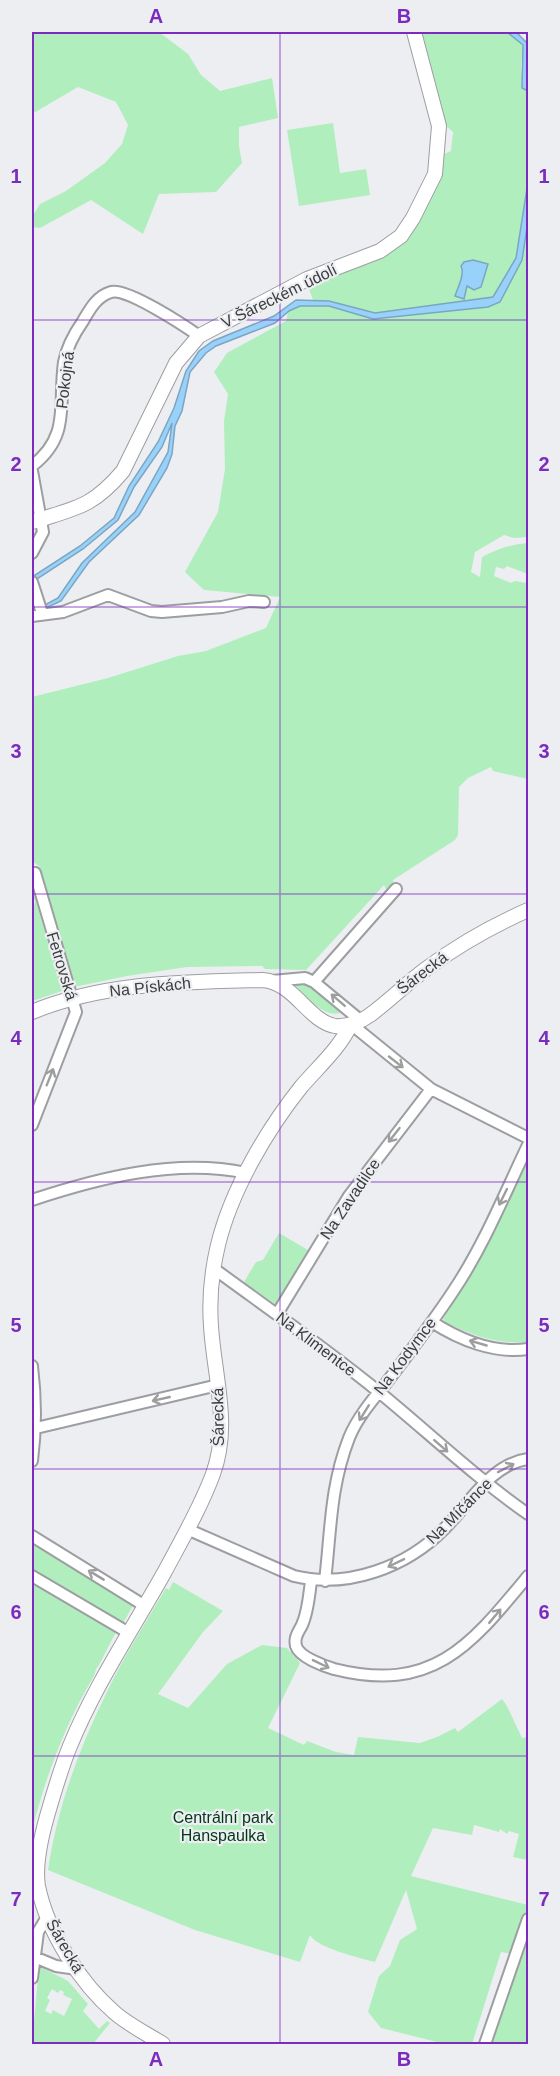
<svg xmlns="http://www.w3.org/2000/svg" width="560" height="2076" viewBox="0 0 560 2076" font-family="Arial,sans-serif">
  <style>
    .green { fill: #b0eebe; fill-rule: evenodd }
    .water { fill: #98d2fa; stroke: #7ca5c2; stroke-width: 1.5 }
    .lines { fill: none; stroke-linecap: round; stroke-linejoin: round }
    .minor-casing { stroke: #9d9ea1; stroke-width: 14 }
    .tertiary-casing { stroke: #9d9ea1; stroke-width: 16 }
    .minor { stroke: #fff; stroke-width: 10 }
    .tertiary { stroke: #fff; stroke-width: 14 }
    .oneway { stroke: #9e9e9e }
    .grid { fill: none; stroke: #7b2cbf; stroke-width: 1.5; stroke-opacity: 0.55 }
    .labels { text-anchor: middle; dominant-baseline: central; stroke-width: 4.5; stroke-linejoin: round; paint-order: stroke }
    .street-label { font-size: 16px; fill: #3c3d3e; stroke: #edeef2 }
    .park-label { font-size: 16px; fill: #003717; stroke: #edeef2 }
    .neatline { fill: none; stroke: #7b2cbf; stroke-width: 2 }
    .grid-label { font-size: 20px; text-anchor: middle; font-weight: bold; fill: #7b2cbf }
  </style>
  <rect width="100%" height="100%" fill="#edeef2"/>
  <!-- green -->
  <path class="green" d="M32 32H159L188 54 201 75 220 91 272 78 278 118 239 127V146L242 163 216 192 159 194 143 234 91 200 40 228 32 227V217L40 204 66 191 105 163 122 144 128 125 116 102 78 87 32 114Z
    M419 32H508L523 45 521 66 523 87 528 90V181L516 258 493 297 375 313 329 301 313 300 308 286 387 254 407 238 440 176 444 154 451 151 453 132 446 126Z
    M333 123 340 173 366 169 370 195 299 206 287 130Z
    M528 221V537L514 538 504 535 475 552 471 572 480 577 482 557C497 549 512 544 528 543V574L507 566 504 569 496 567 494 576 511 583 515 581 528 583V779L493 771 491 767 468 778 459 787 458 835 455 840 393 880 394 884 386 889 384 885 306 970 265 969 262 966 187 967 127 976 74 987 40 867 32 861V697L108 678 178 656 206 651 266 628 280 597 204 590 185 572 218 512 225 469 224 421 228 394 214 372 227 353 286 321 288 312 300 306H329L371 318 488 307 522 260Z
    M32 887 62 991 32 1001V904L35 903Z
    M296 985H311L341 1010 340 1013C324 1018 306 996 295 986Z
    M528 1161V1342C496 1344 475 1336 446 1323L443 1319C476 1268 503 1216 528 1161Z
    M279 1233 308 1250 276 1305 244 1282 256 1262 263 1260Z
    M32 1540 135 1602 122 1625 32 1571Z
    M32 1582 116 1632 99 1665 96 1669 94 1676C65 1724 46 1776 32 1830Z
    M173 1582 223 1611 203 1632 158 1694 188 1708 227 1664 262 1645 287 1648 300 1663 268 1728 304 1745 307 1741 336 1752 354 1755 358 1737 420 1743 437 1737 455 1728 458 1732 502 1699 507 1706 522 1738 528 1737V1860L513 1857 519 1834 509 1831 507 1834 500 1829 499 1832 474 1825 472 1835 433 1828 411 1876 528 1905 511 1954 501 1952 472 2044H445L381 2028 368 2012 379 1976 390 1966 400 1940 417 1929 406 1890 375 1962C360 1958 317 1948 310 1935L300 1962 195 1930 48 1870C57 1809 78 1751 105 1696 122 1659 145 1624 166 1588L169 1590Z
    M528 1929V2044H488Z
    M39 1966 68 1981 88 2004 83 2011 99 2029 107 2021 110 2023 93 2044H32ZM52 1989 58 1993 60 1990 64 1992 63 1995 72 1999 64 2016 53 2010 51 2014 45 2011 50 2000 47 1998Z"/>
  <!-- water -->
  <path class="water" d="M507 32H516L528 44V91L522 88 523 45Z
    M528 182V221L522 260 500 302 488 307 373 319 329 306H300L289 311 275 323 216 346 206 353 190 372 182 411 175 426 172 454 167 468 139 515 89 562 61 601 46 608 32 607V602L45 605 58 598 82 563 135 512 168 452 172 423 162 447 134 487 118 520 83 549 34 581 32 577 80 546 114 518 129 486 158 442 174 408 186 371 199 351 213 341 274 316 296 300 329 301 375 313 493 297 516 258Z
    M473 260 488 264 481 287 474 290 467 286 464 299 455 296C458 287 465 274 461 266L464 262Z"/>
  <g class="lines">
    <!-- minor casing -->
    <g class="minor-casing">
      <path id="minor" d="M32 466C71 436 58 405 64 362 67 346 74 334 83 321 90 309 97 296 111 292 126 287 185 326 199 336
        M32 471 43 532 32 553
        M32 582 42 613
        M32 616 63 612 108 595 151 611 162 612 222 607 249 601 264 602
        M32 873H35L76 1012 32 1125
        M272 981 305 978 314 982 360 1020
        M314 982 396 889
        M351 1024 431 1089 528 1138
        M32 1200C98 1178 176 1158 246 1173
        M213 1268C269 1309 325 1348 379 1392 429 1433 475 1477 528 1514
        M277 1314 349 1196 431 1089
        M432 1322C460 1340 495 1354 528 1349
        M32 1366C36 1398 36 1429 32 1461
        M36 1428 218 1385
        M187 1529 294 1576C348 1589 407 1567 445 1528 470 1503 491 1464 528 1459
        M32 1536 145 1606
        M32 1576 129 1633
        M311 1581C309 1596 308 1612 302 1625 298 1633 294 1637 296 1646 299 1657 324 1666 334 1669 433 1694 471 1645 528 1576
        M325 1581C331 1530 330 1487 349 1438 357 1418 373 1399 387 1382 410 1352 433 1322 454 1290 484 1245 505 1193 528 1145
        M32 1956 56 1966 77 1969
        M32 1978 38 1932 47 1917
        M485 2044 528 1919"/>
    </g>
    <!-- tertiary casing -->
    <g class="tertiary-casing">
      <path id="tertiary" d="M32 522C75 508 92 508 123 471L176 363 199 336 307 279 380 251 401 236 413 218 435 174 439 126 414 32
        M32 1012C105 982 185 982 263 980 295 983 308 1021 335 1026 347 1027 360 1022 370 1015 389 1001 407 983 426 969 458 945 492 926 528 910
        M163 2044C147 2034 129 2025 115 2013 80 1983 47 1931 38 1886 34 1862 43 1829 50 1806 56 1786 62 1765 70 1746 95 1685 132 1630 164 1573 181 1541 200 1509 213 1474 231 1425 214 1376 211 1326 209 1299 212 1270 218 1245 231 1191 266 1131 301 1087 319 1066 339 1049 351 1024"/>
    </g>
    <!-- minor -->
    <use href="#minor" class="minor"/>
    <!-- tertiary -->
    <use href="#tertiary" class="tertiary"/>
  </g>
  <!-- one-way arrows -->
  <defs><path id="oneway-shaft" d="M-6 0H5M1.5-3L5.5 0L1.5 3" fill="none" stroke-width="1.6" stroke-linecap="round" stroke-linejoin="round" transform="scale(1.5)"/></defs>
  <g class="oneway">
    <use href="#oneway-shaft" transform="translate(338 1000) rotate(-139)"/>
    <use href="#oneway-shaft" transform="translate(396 1062) rotate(38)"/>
    <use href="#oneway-shaft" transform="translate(50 1077) rotate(-68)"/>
    <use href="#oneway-shaft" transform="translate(394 1135) rotate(128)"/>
    <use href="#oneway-shaft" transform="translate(503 1197) rotate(116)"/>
    <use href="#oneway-shaft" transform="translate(478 1343) rotate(-164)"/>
    <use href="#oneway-shaft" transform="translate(161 1399) rotate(167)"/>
    <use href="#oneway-shaft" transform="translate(364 1413) rotate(122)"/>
    <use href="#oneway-shaft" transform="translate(441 1446) rotate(41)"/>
    <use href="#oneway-shaft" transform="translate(506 1468) rotate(-27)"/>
    <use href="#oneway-shaft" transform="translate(396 1563) rotate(154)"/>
    <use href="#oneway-shaft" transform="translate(96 1575) rotate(-149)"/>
    <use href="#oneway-shaft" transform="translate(495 1616) rotate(-50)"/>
    <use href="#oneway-shaft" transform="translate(321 1664) rotate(26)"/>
  </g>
  <!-- grid -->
  <path class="grid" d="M280 32V2044M32 320H528M32 607H528M32 894H528M32 1182H528M32 1469H528M32 1756H528"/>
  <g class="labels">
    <!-- street labels -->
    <g class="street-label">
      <text transform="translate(279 296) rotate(-26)">V Šáreckém údolí</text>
      <text transform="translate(65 380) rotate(-83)">Pokojná</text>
      <text transform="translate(62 966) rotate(73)">Fetrovská</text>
      <text transform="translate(422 973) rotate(-37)">Šárecká</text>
      <text transform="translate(150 987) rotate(-6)">Na Pískách</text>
      <text transform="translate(350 1199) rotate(-56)">Na Zavadilce</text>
      <text transform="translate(316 1344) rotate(37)">Na Klimentce</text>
      <text transform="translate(405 1356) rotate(-53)">Na Kodymce</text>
      <text transform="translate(218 1417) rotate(-91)">Šárecká</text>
      <text transform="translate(459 1511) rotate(-45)">Na Míčánce</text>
      <text transform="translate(65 1946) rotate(60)">Šárecká</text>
    </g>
    <!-- park labels -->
    <g class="park-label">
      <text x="223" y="1817">Centrální park<tspan x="223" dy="18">Hanspaulka</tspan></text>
    </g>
  </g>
  <!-- border -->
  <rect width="560" height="2076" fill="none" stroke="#edeef2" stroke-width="66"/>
  <rect x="33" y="33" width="494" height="2010" class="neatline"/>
  <g class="grid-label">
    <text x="156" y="23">A</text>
    <text x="404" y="23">B</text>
    <text x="16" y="183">1</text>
    <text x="544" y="183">1</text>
    <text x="16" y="471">2</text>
    <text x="544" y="471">2</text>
    <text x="16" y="758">3</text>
    <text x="544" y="758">3</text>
    <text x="16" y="1045">4</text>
    <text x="544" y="1045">4</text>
    <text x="16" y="1332">5</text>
    <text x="544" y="1332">5</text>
    <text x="16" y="1619">6</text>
    <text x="544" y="1619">6</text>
    <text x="16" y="1906">7</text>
    <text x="544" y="1906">7</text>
    <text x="156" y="2066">A</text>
    <text x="404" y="2066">B</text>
  </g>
</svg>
